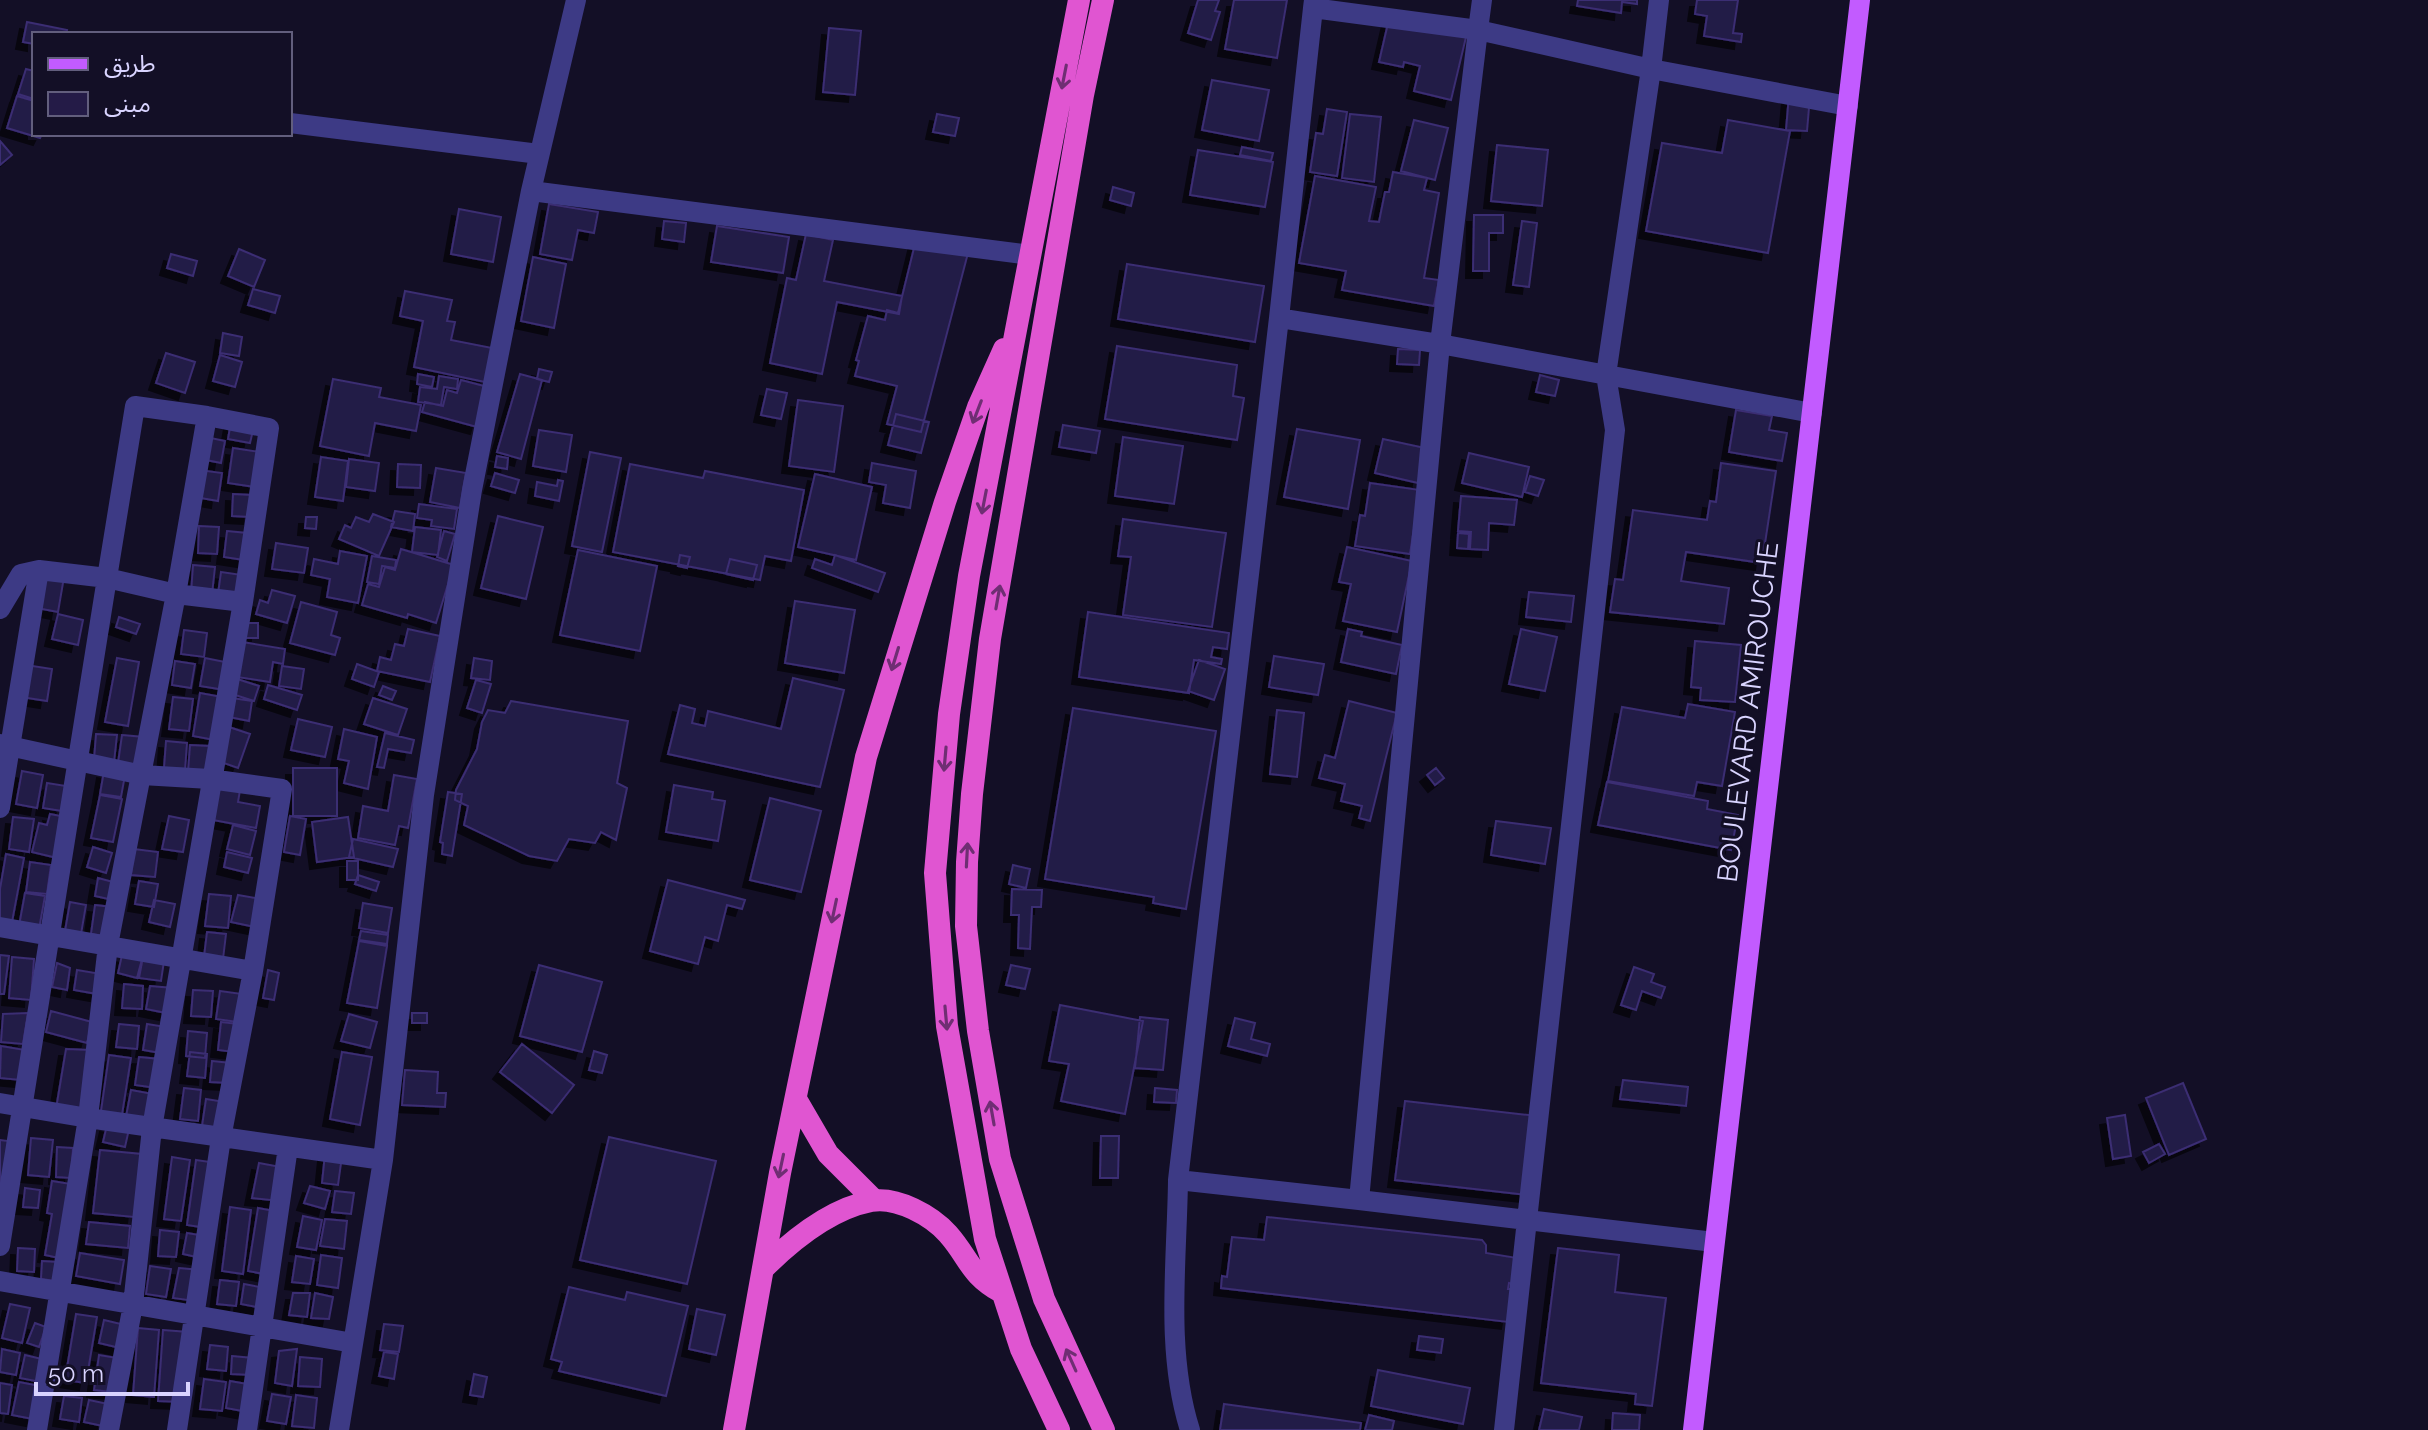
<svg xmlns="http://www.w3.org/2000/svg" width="2428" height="1430" viewBox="0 0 2428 1430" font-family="Raleway,'Noto Sans Arabic',sans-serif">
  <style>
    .building { fill: #241b47; stroke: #3b2d73; stroke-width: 2; filter: url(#shadow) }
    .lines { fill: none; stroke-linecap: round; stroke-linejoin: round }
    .minor { stroke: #3d3a85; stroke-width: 20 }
    .primary { stroke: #c25bff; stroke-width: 20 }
    .trunk { stroke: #e055d1; stroke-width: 22 }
    .oneway { stroke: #6f2e73 }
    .labels { text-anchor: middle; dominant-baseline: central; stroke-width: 6; stroke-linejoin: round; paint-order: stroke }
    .street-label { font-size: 28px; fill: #d9d4ff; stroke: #130f26 }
  </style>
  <defs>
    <filter id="shadow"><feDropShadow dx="-7" dy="7" stdDeviation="0" flood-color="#0009"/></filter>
  </defs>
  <rect width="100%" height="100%" fill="#130f26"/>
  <!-- building -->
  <path class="building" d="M1198 0H1219L1215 11 1220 12 1211 40 1188 33Z
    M1234 0H1287L1277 58 1225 49Z
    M1578 0H1637V4L1622 2 1621 13 1577 6Z
    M1697 0H1738L1733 33 1742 34 1741 42 1704 36 1707 16 1695 14Z
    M1389 19 1466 37 1451 100 1414 91 1420 66 1404 62 1403 67 1379 62Z
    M27 22 67 30 66 34H34V44L23 42Z
    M829 28 861 31 855 95 823 92Z
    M26 69 34 71V99L18 94Z
    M1212 80 1269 90 1259 141 1202 130Z
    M1789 95 1810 96 1807 131 1786 130Z
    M17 96 34 101V134H42L40 138 7 128Z
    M1327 109 1347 112 1337 176 1310 172 1316 133 1323 134Z
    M937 114 959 118 955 136 933 132Z
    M1350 114 1381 117 1374 182 1342 178Z
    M1414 120 1448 128 1435 180 1401 171Z
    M1728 120 1790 131 1768 253 1646 231 1662 143 1722 153Z
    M0 141 12 155 0 165Z
    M1497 145 1548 150 1542 206 1491 201Z
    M1242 147 1273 153 1271 161 1240 155Z
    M1198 150 1273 162 1265 207 1190 195Z
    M1393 172 1427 178 1424 190 1439 193 1424 278 1439 280 1434 306 1342 290 1346 271 1299 263 1315 176 1376 187 1369 221 1379 222 1385 192H1389Z
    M1113 187 1134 193 1131 206 1110 200Z
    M549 204 598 212 594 233 578 230 572 260 540 254Z
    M459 209 501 217 493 262 451 254Z
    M1474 215H1503V233H1489V271H1473Z
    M664 221 686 223 684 242 662 239Z
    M1522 221 1537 223 1529 287 1513 285Z
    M717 226 789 237 783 273 711 262Z
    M806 234 833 240 824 281 902 296 899 314 837 302 822 374 770 363 787 278 796 280Z
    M916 240 968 253 921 432 887 424 897 386 855 376 859 361 856 360 868 316 885 320 887 310 898 313Z
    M239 249 265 260 254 287 228 276Z
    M171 254 197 261 193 276 167 268Z
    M533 257 566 264 554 328 521 321Z
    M1127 264 1264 286 1255 342 1118 319Z
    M253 289 280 296 275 313 248 305Z
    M405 291 452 300 447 321 455 322 451 340 492 348 485 382 414 367 423 321 400 316Z
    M223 333 242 337 239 356 220 353Z
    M1117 346 1237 365 1233 396 1244 398 1237 440 1105 419Z
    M1398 349 1420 350 1419 365 1397 364Z
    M166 353 195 362 185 393 156 383Z
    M220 355 242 362 235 387 213 381Z
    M539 369 552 372 549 382 537 379Z
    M418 374 434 377 432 387 417 384Z
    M520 374 542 380 521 459 497 452Z
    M1540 375 1559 380 1555 396 1536 392Z
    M439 376 458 379 457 389 444 387 441 405 418 402 420 387 437 389Z
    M333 379 381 388 379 397 421 405 416 431 375 423 369 456 320 446Z
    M461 380 488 387 477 427 422 412 425 402 443 406 447 390 457 393Z
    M767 389 787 393 781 419 761 415Z
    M798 400 843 406 834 472 789 466Z
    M1736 410 1772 416 1769 430 1787 433 1782 461 1729 452Z
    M896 414 929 422 921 453 888 445Z
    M231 422 254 426 250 443 228 439Z
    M1063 425 1100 431 1096 453 1059 447Z
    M1297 429 1360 440 1348 509 1284 497Z
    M539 430 572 435 566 472 533 466Z
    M206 437 225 441 221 463 201 459Z
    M1123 437 1183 446 1174 504 1115 496Z
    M1383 439 1425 448 1418 483 1375 473Z
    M233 448 260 452 255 487 228 483Z
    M590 452 621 458 602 552 572 546Z
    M1469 453 1529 467 1522 497 1462 483Z
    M497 456 508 458 507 469 495 467Z
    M321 457 348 461 343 501 315 497Z
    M349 459 379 463 375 491 346 487Z
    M872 463 916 471 910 508 883 503 886 485 869 482Z
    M1721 463 1776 471 1762 563 1686 552 1681 581 1729 588 1724 624 1610 612 1615 579 1623 580 1633 510 1707 520 1710 501 1716 502Z
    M398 464 421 465 420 488 397 487Z
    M630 464 703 478 705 471 804 490 791 561 765 556 760 580 613 552Z
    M436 468 466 473 460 508 430 502Z
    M199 470 222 473 218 501 195 497Z
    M495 473 519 480 515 493 491 486Z
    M815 474 872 487 856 560 798 547Z
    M1530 476 1544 480 1538 496 1525 492Z
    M558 480 563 481 559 501 535 496 537 482 557 486Z
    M1370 483 1420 490 1410 554 1355 546 1360 515 1365 516Z
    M233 494 252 495 250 517 232 516Z
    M1461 496 1517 500 1514 525 1489 523 1488 550 1470 549 1471 532 1458 531Z
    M419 504 457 509 454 529 431 526 432 520 417 518Z
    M395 511 415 514 413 531 391 527Z
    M373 514 394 522 379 556 339 539 345 525 351 528 356 517 369 522Z
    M498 516 543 527 526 599 481 588Z
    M306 517H317L316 529 305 528Z
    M1123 519 1226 533 1212 627 1123 615 1131 557 1118 556Z
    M199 526 219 527 217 554 198 553Z
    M415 527 441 530 438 555 412 552Z
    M227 531 247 533 244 560 224 557Z
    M444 531 455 534 447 561 437 557Z
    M1458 533 1469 534 1468 549 1457 548Z
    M276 543 308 548 304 573 272 569Z
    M1347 547 1412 561 1397 632 1343 621 1351 584 1339 582Z
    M401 549 454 565 436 623 408 614 407 618 362 605 368 584 379 587 385 567 395 570Z
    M578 550 657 566 640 651 560 635Z
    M340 551 367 556 358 603 327 597 330 579 311 575 314 559 338 564Z
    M680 555 690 557 687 568 678 566Z
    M835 555 885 573 878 592 812 568 815 559 832 565Z
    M372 556 396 560 395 568 382 566 379 584 367 582Z
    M730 559 757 565 753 580 726 574Z
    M193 565 215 567 212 594H191Z
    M221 572 242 575 240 596 218 594Z
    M42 574 64 577 58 612 37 608Z
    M272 590 295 596 287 623 256 614 260 600 268 603Z
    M1529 592 1574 596 1571 622 1526 617Z
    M795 601 855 610 844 673 785 663Z
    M301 602 337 612 331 635 340 638 335 655 290 643Z
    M1088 612 1229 633 1227 649 1213 647 1211 657 1222 659 1221 664 1194 660 1189 693 1079 677Z
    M58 614 83 620 78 645 52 639Z
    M119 617 140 624 136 634 116 627Z
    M243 623H258V638H243Z
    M408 629 440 636 430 682 377 671 380 657 391 660 395 644 404 646Z
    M1348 629 1362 632 1361 636 1402 645 1396 674 1341 662Z
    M1521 629 1557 637 1545 691 1509 684Z
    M184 630 207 633 204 657 181 654Z
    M1695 641 1741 645 1735 702 1700 700 1701 688 1691 687Z
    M242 642 285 649 283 664 273 662 270 682 237 677Z
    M1274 656 1324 664 1318 695 1269 687Z
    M117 658 139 662 128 726 105 722Z
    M205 658 230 663 225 690 200 686Z
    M474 658 492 661 490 680 471 678Z
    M1199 660 1225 669 1214 700 1188 691Z
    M175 661 195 664 191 688 172 685Z
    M357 664 379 672 374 687 352 679Z
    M26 665 52 669 47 701 21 697Z
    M282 666 304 669 301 689 279 686Z
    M234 678 259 686 254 701 229 693Z
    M793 678 844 690 820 787 668 754 680 705 695 709 692 723 705 726 708 711 781 729Z
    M476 680 491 684 482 713 467 708Z
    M268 685 302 695 297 710 264 699Z
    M383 686 396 691 392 700 379 695Z
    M200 693 222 697 215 740 193 736Z
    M173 697 193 699 189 731 169 729Z
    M232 698 252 701 249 721 229 717Z
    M373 698 407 709 398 735 364 724Z
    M511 701 628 721 617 783 627 788 616 840 601 832 595 843 569 839 557 861 529 856 464 825 468 806 455 800 456 790 477 749 482 722 488 710 505 713Z
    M1349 701 1397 713 1370 821 1359 818 1362 806 1341 801 1345 784 1319 778 1325 755 1335 758Z
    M1688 704 1735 712 1722 786 1697 782 1694 796 1608 781 1622 707 1685 718Z
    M1073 708 1216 731 1186 909 1153 903 1154 897 1045 879Z
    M1277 710 1304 713 1297 777 1270 774Z
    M298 719 332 727 325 757 291 750Z
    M229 727 250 734 238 768 218 761Z
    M344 729 377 737 368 789 344 783 349 761 338 759Z
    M385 733 414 740 411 753 388 749 384 768 377 767Z
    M96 734 117 735 114 762 94 760Z
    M122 735 144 737 140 766 118 763Z
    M166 741 187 743 185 770 164 768Z
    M190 745 210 746 208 773 188 772Z
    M293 768H337V816H293Z
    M1436 768 1444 778 1435 785 1427 775Z
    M22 771 43 775 37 808 16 804Z
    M104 771 125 775 121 797 100 794Z
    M394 775 417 779 408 828 399 826 395 845 358 838 363 806 388 811Z
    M1607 782 1708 801 1707 809 1738 815 1731 850 1598 825Z
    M47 783 66 786 62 811 43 808Z
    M674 785 713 792 712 799 725 801 718 841 666 832Z
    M219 786 240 790 238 802 260 806 256 828 213 820Z
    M448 792 462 794 452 856 442 854 443 843 440 842Z
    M100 795 122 799 113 842 91 838Z
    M770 798 821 811 801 892 750 880Z
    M50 814 66 817 57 858 32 852 39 823 47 825Z
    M169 816 189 820 183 852 162 849Z
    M290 816 306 819 300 855 284 852Z
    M13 817 34 819 29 852 9 849Z
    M348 817 354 857 317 862 312 822Z
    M1496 821 1551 828 1545 864 1491 855Z
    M233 825 256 831 250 855 227 849Z
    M353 839 398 849 393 867 349 857Z
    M93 847 112 853 106 873 87 867Z
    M134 849 158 852 155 877 131 875Z
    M227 852 252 858 248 873 224 867Z
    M6 854 24 858 12 922 0 920V889Z
    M347 861H358V880H347Z
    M30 862 51 865 47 894 26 892Z
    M1013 865 1030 869 1026 888 1009 884Z
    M358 875 379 882 376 891 355 884Z
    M98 878 117 883 113 900 95 896Z
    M668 880 745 900 742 909 727 905 718 941 705 937 698 964 650 951Z
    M139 881 158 884 154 907 135 904Z
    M1012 889 1042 890 1041 907H1032L1030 949 1018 948 1019 915H1011Z
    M25 893 45 896 39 929 19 926Z
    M209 894 231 896 228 928 205 926Z
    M238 895 261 899 255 927 231 922Z
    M154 900 175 904 170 927 149 922Z
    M70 902 86 905 81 934 65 931Z
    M363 903 392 908 388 933 359 928Z
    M95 905 112 907 109 937 91 934Z
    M361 931 388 935 387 944 359 940Z
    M207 932 226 934 223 959 204 957Z
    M359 941 387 946 377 1008 347 1003Z
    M0 955 9 956 4 994H0Z
    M122 955 142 959 137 978 118 973Z
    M12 957 34 959 31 1000 9 998Z
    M143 957 164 961 161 981 139 978Z
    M57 963 70 968 67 990 52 987Z
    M539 965 602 982 582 1052 520 1036Z
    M1011 965 1030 969 1025 989 1006 985Z
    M1634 967 1654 974 1651 982 1665 987 1661 998 1642 991 1636 1010 1621 1005Z
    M77 970 101 974 97 994 74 990Z
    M268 970 279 973 274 1000 263 998Z
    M124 984 143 986 142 1009 122 1008Z
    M150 986 173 988 166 1013 146 1009Z
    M193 990 213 991 211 1017 191 1016Z
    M220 991 242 994 238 1022 216 1019Z
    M1060 1005 1143 1021 1125 1114 1061 1101 1069 1064 1049 1061Z
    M51 1011 92 1022 87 1043 46 1032Z
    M28 1013 23 1044 1 1042 3 1014Z
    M412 1013H427V1023H412Z
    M349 1014 377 1022 370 1048 341 1041Z
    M1140 1017 1168 1020 1163 1070 1135 1068Z
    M1235 1018 1255 1023 1251 1039 1270 1044 1267 1056 1228 1046Z
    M221 1022 238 1024 234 1052 218 1050Z
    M119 1024 139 1026 137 1049 116 1047Z
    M147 1024 166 1027 161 1053 143 1050Z
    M188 1031 207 1033 205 1058 186 1056Z
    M522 1044 574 1085 552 1113 500 1072Z
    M1 1046 25 1050 21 1080 0 1078Z
    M66 1049 91 1050 81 1113 56 1109Z
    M594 1051 607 1055 602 1073 589 1070Z
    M190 1052 207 1054 205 1078 187 1076Z
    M342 1052 372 1057 360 1125 330 1119Z
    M109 1055 131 1058 121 1121 100 1118Z
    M139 1057 160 1059 157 1088 135 1085Z
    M212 1061 231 1063 229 1083 210 1082Z
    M405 1070 438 1072 437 1093H446L445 1107 402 1105Z
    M1623 1080 1688 1087 1686 1106 1620 1099Z
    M2183 1083 2206 1139 2169 1155 2146 1098Z
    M184 1088 201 1090 198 1121 180 1119Z
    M1155 1088 1177 1090 1176 1103 1154 1102Z
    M131 1090 153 1094 148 1126 125 1122Z
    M206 1099 225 1102 221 1128 202 1126Z
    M1405 1101 1546 1117 1537 1196 1395 1180Z
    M2125 1115 2131 1156 2113 1159 2107 1118Z
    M107 1125 129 1129 125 1147 103 1142Z
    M1101 1136H1119L1118 1178H1100Z
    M609 1137 716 1161 687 1284 580 1260Z
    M31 1138 53 1140 49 1177 28 1175Z
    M0 1140 8 1141 0 1207Z
    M2159 1144 2165 1154 2149 1163 2143 1152Z
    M57 1147 73 1148 71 1178 56 1177Z
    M100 1150 142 1154 134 1217 93 1213Z
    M325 1154 342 1156 338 1185 322 1183Z
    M172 1157 190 1160 181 1221 164 1219Z
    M196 1160 217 1163 207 1228 187 1225Z
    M259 1163 286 1168 280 1201 252 1198Z
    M52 1181 71 1184 59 1258 45 1255 52 1214 47 1213Z
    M310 1186 330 1191 325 1209 304 1203Z
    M25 1188 40 1190 38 1208 23 1207Z
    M335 1191 354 1193 351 1214 332 1212Z
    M230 1207 251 1210 243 1274 222 1271Z
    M258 1208 280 1212 269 1275 248 1271Z
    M303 1216 322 1220 316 1250 297 1247Z
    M1267 1217 1482 1240 1486 1245V1253L1517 1258 1514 1284 1509 1283 1508 1289H1514L1508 1322 1221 1288 1222 1276 1227 1277 1232 1237 1264 1240Z
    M325 1219 347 1221 344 1249 320 1246Z
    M89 1222 130 1226 128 1248 86 1244Z
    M160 1230 179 1232 176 1257 158 1256Z
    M187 1233 205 1236 201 1258 183 1254Z
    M18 1248 35 1249 34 1272 17 1271Z
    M1558 1248 1619 1255 1615 1292 1666 1298 1652 1406 1635 1404 1636 1394 1541 1383Z
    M80 1253 124 1260 120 1284 76 1276Z
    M321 1255 342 1258 338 1288 317 1285Z
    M296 1256 314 1259 310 1284 292 1282Z
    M42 1261 58 1262 56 1281 41 1279Z
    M150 1266 171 1269 166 1297 146 1294Z
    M179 1268 200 1270 195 1301 173 1298Z
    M220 1280 239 1282 236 1306 217 1304Z
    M244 1284 265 1288 262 1308 241 1304Z
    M569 1287 625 1300 627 1292 688 1306 666 1396 559 1371 562 1362 551 1359Z
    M293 1293H310L307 1317 289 1315Z
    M315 1293 333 1297 329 1319 311 1318Z
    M10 1304 30 1308 22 1343 2 1338Z
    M697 1309 725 1315 716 1355 689 1349Z
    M76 1314 97 1317 86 1383 65 1380Z
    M104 1320 125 1325 120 1348 99 1343Z
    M35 1323 46 1327 39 1347 27 1343Z
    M384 1324 403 1326 399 1352 380 1350Z
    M138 1328 159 1330 154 1397 133 1395Z
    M163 1330 188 1332 182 1402 158 1401Z
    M1419 1336 1443 1339 1441 1353 1417 1350Z
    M210 1345 228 1347 226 1371 207 1369Z
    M2 1349 20 1353 16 1375 0 1372Z
    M297 1349 292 1386 275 1383 279 1351Z
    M384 1352 398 1354 394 1379 379 1376Z
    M25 1355 46 1360 41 1382 20 1378Z
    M99 1355 117 1358 112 1392 94 1390Z
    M232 1356 253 1358 252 1375 231 1374Z
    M300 1357 322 1359 320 1387 298 1386Z
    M1378 1370 1470 1388 1463 1424 1371 1406Z
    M474 1374 487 1377 483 1397 470 1395Z
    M204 1379 226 1382 222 1411 200 1409Z
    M230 1381 253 1385 248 1412 226 1408Z
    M19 1382 40 1386 33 1419 12 1415Z
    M0 1383 12 1385 8 1414 0 1413Z
    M272 1394 291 1397 286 1424 267 1421Z
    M296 1395 317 1398 314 1428 292 1426Z
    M64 1396 82 1398 79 1422 60 1419Z
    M89 1400 108 1404 103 1426 84 1422Z
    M1224 1404 1361 1423 1360 1430H1220Z
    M1544 1409 1582 1417 1579 1430H1539Z
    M1613 1413 1640 1415 1639 1430H1612Z
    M1369 1415 1394 1421 1392 1430H1365Z"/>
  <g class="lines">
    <!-- minor -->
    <path class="minor" d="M1314 0 1313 8 1478 30 1482 0
      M1659 0 1651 69 1848 106
      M1313 8 1279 318 1440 344 1478 30 1651 69 1606 375 1615 430 1527 1220 1359 1200 1440 344 1812 413
      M290 123 539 154
      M531 191 1031 255
      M1279 318 1178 1180 1359 1200
      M0 609 21 574 39 570 107 578 135 406 207 416 176 594 108 945 88 1118 0 1103
      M0 744 142 775 210 779 282 789 253 971 221 1138 177 1430
      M0 808 39 570
      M0 927 253 971
      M1178 1180C1177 1262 1165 1351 1190 1430
      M0 1246 107 578 176 594 243 602
      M0 1281 353 1343
      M37 1430 88 1118 383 1160
      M109 1430 133 1305 152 1128 243 602 269 428 207 416
      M247 1430 288 1147
      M339 1430 383 1160 424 795 472 490 531 191 576 0
      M1504 1430 1527 1220 1714 1242"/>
    <!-- primary -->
    <path class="primary" d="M1693 1430 1860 0"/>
    <!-- trunk -->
    <path class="trunk" d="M1103 0 1083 95 990 639 972 794 967 862 966 926 978 1031 1000 1159 1044 1299 1104 1430
      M796 1099 828 1154 874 1200
      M763 1269C792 1240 830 1209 871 1201 897 1196 932 1216 948 1234 970 1259 969 1274 1001 1292
      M734 1430 780 1173 866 757 945 502 978 407 1004 349
      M1059 1430 1021 1349 985 1239 947 1026 935 873 949 714 969 576 1079 0"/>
  </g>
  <!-- one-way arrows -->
  <defs><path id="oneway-shaft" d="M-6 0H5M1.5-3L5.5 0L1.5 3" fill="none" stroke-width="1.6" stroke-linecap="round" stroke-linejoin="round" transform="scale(2)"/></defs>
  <g class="oneway">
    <use href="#oneway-shaft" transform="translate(1064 77) rotate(101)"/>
    <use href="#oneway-shaft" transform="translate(977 412) rotate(111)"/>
    <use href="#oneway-shaft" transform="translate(984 502) rotate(101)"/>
    <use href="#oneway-shaft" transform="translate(998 597) rotate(-80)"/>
    <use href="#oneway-shaft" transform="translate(895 659) rotate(107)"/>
    <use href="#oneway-shaft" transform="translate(945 759) rotate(95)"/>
    <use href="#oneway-shaft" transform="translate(967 855) rotate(-87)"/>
    <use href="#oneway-shaft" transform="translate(834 911) rotate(102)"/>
    <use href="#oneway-shaft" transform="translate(946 1018) rotate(85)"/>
    <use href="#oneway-shaft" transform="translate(992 1113) rotate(-100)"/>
    <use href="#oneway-shaft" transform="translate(781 1166) rotate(102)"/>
    <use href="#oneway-shaft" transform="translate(1071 1360) rotate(-114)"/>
  </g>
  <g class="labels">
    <!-- street labels -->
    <g class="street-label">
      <text transform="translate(1748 712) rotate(-83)">BOULEVARD AMIROUCHE</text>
    </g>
  </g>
  <!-- legend -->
  <rect x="32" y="32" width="260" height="104" fill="#130f26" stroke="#625e7d" stroke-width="2"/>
  <rect x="48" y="58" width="40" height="12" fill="#c25bff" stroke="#625e7d" stroke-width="2"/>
  <text x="104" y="72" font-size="24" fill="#d9d4ff">طريق</text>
  <rect x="48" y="92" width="40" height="24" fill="#241b47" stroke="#625e7d" stroke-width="2"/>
  <text x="104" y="112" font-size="24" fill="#d9d4ff">مبنى</text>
  <!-- scale -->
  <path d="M36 1382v12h152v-12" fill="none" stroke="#d9d4ff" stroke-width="4"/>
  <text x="48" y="1382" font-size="24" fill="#d9d4ff" stroke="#130f26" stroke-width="6" paint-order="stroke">50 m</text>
</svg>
